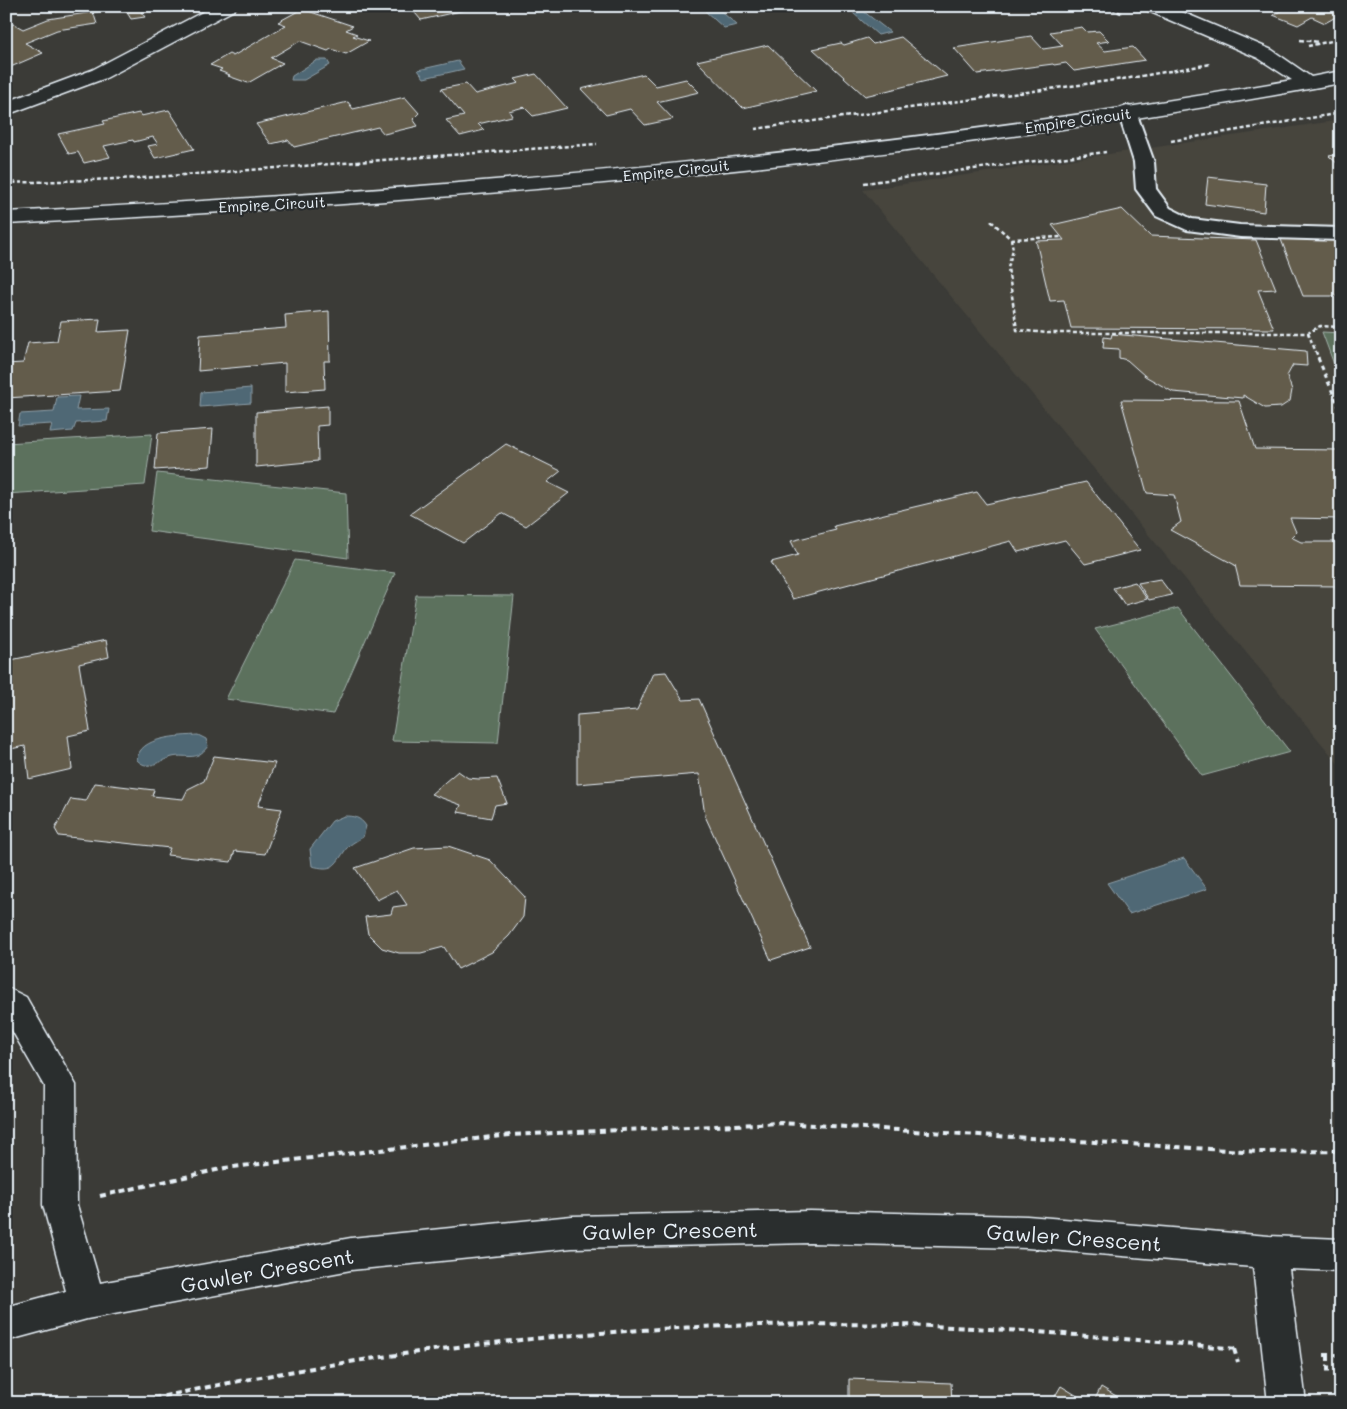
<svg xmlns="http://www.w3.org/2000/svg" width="1347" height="1409" viewBox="0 0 1347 1409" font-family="Mali,sans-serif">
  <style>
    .built { fill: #47453d }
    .green { fill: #5b715d; stroke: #a2b1aa }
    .water { fill: #506875; stroke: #8d9fa9 }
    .building { fill: #635b4c; stroke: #e8f1f8 }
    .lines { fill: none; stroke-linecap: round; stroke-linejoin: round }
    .service-casing { stroke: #e8f1f8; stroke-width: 4 }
    .minor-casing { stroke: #e8f1f8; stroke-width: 3 }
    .path-far2 { stroke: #e8f1f8; stroke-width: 2.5; stroke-dasharray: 4 2.5; stroke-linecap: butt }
    .path-far1 { stroke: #e8f1f8; stroke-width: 3; stroke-dasharray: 4.5 4; stroke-linecap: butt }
    .path { stroke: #e8f1f8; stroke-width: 4; stroke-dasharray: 6 4.5; stroke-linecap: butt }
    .service { fill: #2a2d2e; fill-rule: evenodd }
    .minor { fill: #2a2d2e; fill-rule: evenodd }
    .labels { text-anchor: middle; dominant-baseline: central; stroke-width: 4.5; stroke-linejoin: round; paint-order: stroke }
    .far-street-label { font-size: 15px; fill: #e8f1f8; stroke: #2a2d2e }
    .near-street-label { font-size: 21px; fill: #e8f1f8; stroke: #2a2d2e }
  </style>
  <rect width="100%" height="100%" fill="#3b3b37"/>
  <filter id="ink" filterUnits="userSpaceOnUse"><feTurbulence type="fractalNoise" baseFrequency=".02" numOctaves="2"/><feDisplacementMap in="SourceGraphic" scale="10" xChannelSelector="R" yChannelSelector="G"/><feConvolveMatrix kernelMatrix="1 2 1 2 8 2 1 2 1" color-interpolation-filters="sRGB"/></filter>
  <g filter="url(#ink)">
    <!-- built -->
    <path class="built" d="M1341 120V767L863 190Z"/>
    <!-- green -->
    <path class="green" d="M1322 332 1341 333V383Z
      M152 434 145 485 6 494V443Z
      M157 473 346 493 348 558 149 531Z
      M295 560 395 573 333 714 226 699Z
      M416 595 514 596 498 743 392 741Z
      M1178 608 1290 752 1202 776 1095 629Z"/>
    <!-- water -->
    <path class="water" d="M717 8 737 25 724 28 705 11Z
      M863 11 890 32 878 35 853 13Z
      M317 60H327L330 65 304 80H291L292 76Z
      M458 61 464 69 424 78 418 70Z
      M251 388V403L200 407 201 392Z
      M79 396 76 410 109 409 107 421 76 423 73 431 50 433 52 424 18 426 20 414 54 412 57 397Z
      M198 735 206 739 208 746C195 764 186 752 169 758 157 762 148 771 137 760 139 736 180 736 198 735Z
      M344 816C354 816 360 817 366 826L363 837C356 841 348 845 344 852 334 867 332 871 312 866L310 849 332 821Z
      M1184 858 1207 889 1129 914 1107 883Z"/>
    <!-- building -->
    <path class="building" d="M53 6H85L56 12Z
      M87 6H113L115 9 96 12H91Z
      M123 6H159L160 8 141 12 145 17 131 19Z
      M409 6H477L478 7 421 20Z
      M1285 6H1341V14L1325 23 1312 17 1298 25 1273 15 1288 7Z
      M302 9 353 26 346 30 357 34 353 36 369 41 346 54 331 49 328 51 300 41 271 58 283 63 248 83 228 76 230 75 219 71 222 69 210 65 229 54 233 56 286 25 278 22Z
      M93 12 97 24 57 30 25 43 43 53 6 69V27L14 24 23 29 48 19Z
      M1082 27 1087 32 1099 31 1109 41 1096 43 1105 51 1133 47 1145 60 1074 71 1066 63 1054 65 1053 64 977 74 954 48 1031 36 1043 49 1063 46 1050 32Z
      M901 37 947 76 865 96 813 49 841 43 844 45 867 38 873 44Z
      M768 45 816 91 743 108 697 61Z
      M536 74 567 108 533 116 524 107 509 111 512 116 478 124 484 130 460 136 446 120 464 116 441 89 466 84 475 94 519 83 515 79Z
      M644 74 656 86 686 79 699 92 657 102 673 119 645 125 630 109 606 115 581 89Z
      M405 97 419 113 413 119 418 126 384 134 378 127 294 147 288 140 271 144 256 124 348 102 353 109Z
      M169 110 194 149 155 158 148 146 158 144 153 137 134 142 133 140 104 146 110 157 84 163 78 152 69 154 58 134 105 124 103 121 139 113 141 116Z
      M1341 154V167L1329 156Z
      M1208 177 1266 184 1264 212 1205 204Z
      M1122 209 1150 236 1256 240 1276 289 1258 290 1274 329 1071 328 1064 300 1050 301 1036 241 1064 240 1052 225Z
      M1280 237H1341V296H1303Z
      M329 311 330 361H324L325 389 285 392V363L198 371 200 335 286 328 285 315Z
      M100 319 98 332 130 330 120 391 6 398V364L23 363 28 343 57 341 61 321Z
      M1112 334 1306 351 1307 366 1293 365 1287 376 1292 390 1290 401 1281 407 1265 408 1243 395V398L1173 392 1145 376 1127 360 1119 358V349L1103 348 1104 337 1111 338Z
      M1121 400 1239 401 1255 449 1341 450V519L1290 518 1296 532 1291 537 1301 542H1341V586L1240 585 1235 565 1170 530 1181 522 1174 495 1147 493Z
      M328 406V425L317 426 318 461 256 467V412Z
      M213 429 210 466 155 470 158 433Z
      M506 444 561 471 547 482 569 493 526 526 502 513 463 543 410 514Z
      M1086 482 1140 550 1085 564 1065 540 1018 552 1011 541 793 599 771 562 798 555 791 541 836 530 834 526 977 492 986 504Z
      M1160 579 1172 595 1149 600 1138 583Z
      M1135 582 1147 599 1125 605 1113 588Z
      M106 640 109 657 79 664 90 731 68 736 72 769 29 779 25 746 6 750V661Z
      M666 672 683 700 699 699 810 947 771 960 705 816 699 774 577 784V715L637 710 653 673Z
      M214 756 275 763 258 806 282 809 265 854 235 851 231 862 167 855 170 848 59 836 55 829 71 799 86 801 95 783 154 790 152 796 183 799 188 789 204 781Z
      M458 771 468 778 479 779 497 778 507 803 495 805 491 818 458 812 461 805 431 794Z
      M448 846 490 860 525 897 523 917 509 936 492 952 458 969 444 947 421 953H399L382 948 368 934 365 917 391 914 393 907 407 905 397 890 377 900 355 868 414 848Z
      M849 1379 951 1383 952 1403H849Z
      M1061 1386 1089 1403H1051Z
      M1101 1387 1128 1403H1093Z"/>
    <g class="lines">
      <!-- service casing -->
      <g class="service-casing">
        <path id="service" d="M1127 106 1133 108 1136 112 1154 162 1156 189 1170 208 1192 219 1240 225 1341 228V240L1240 237 1187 230 1156 216 1136 189 1134 162 1118 112 1121 108Z"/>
      </g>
      <!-- minor casing -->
      <g class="minor-casing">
        <path id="minor" d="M214 6H237L234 10 106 78 6 115V102L92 70Z
          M1143 6H1168L1272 50 1311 77 1341 71V83C901 165 453 202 6 224V212C437 190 867 155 1292 80L1258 58 1146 10Z
          M6 987 26 997 76 1085 77 1205 100 1283 351 1238 572 1216 810 1211 1027 1216 1269 1236 1341 1239V1271L1289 1269 1306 1403H1268L1253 1267 1027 1248 810 1243 572 1248 351 1270 87 1319 6 1341V1307L66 1291 43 1205 44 1086 6 1020Z"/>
      </g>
      <!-- path-far2 -->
      <path class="path-far2" d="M1106 6 1123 14
        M1300 40 1319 42
        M1308 46 1341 39
        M755 129 1130 78 1211 64
        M1171 141 1341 113
        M6 183 143 178 597 144
        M864 183 1106 152
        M991 221 1011 239 1013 249 1008 268 1017 330 1048 333H1308L1320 326 1338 327 1341 324
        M1011 239 1062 237
        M1308 333 1319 359"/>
      <!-- path-far1 -->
      <path class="path-far1" d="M1318 358 1341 412"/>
      <!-- path -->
      <path class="path" d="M100 1196 225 1168 510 1135 781 1123 1260 1152 1341 1151
        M1234 1349 1238 1362
        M1324 1355H1341
        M1328 1355V1375
        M133 1403C384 1347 641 1319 898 1325 1012 1328 1125 1339 1238 1349"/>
      <!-- service -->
      <use href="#service" class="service"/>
      <!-- minor -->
      <use href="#minor" class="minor"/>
    </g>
  </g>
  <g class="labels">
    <!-- far-street labels -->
    <g class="far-street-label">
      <text transform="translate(1078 120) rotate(-8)">Empire Circuit</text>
      <text transform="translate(676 170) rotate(-6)">Empire Circuit</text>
      <text transform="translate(272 204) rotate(-3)">Empire Circuit</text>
    </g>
    <!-- near-street labels -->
    <g class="near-street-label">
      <text transform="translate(670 1230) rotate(-1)">Gawler Crescent</text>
      <text transform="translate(1074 1237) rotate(4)">Gawler Crescent</text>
      <text transform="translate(267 1270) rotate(-10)">Gawler Crescent</text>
    </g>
  </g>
  <!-- margin -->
  <rect width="1347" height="1409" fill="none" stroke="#2a2d2e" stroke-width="25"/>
  <rect x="12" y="12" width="1322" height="1384" fill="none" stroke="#e8f1f8" stroke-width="2" filter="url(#ink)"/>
</svg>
